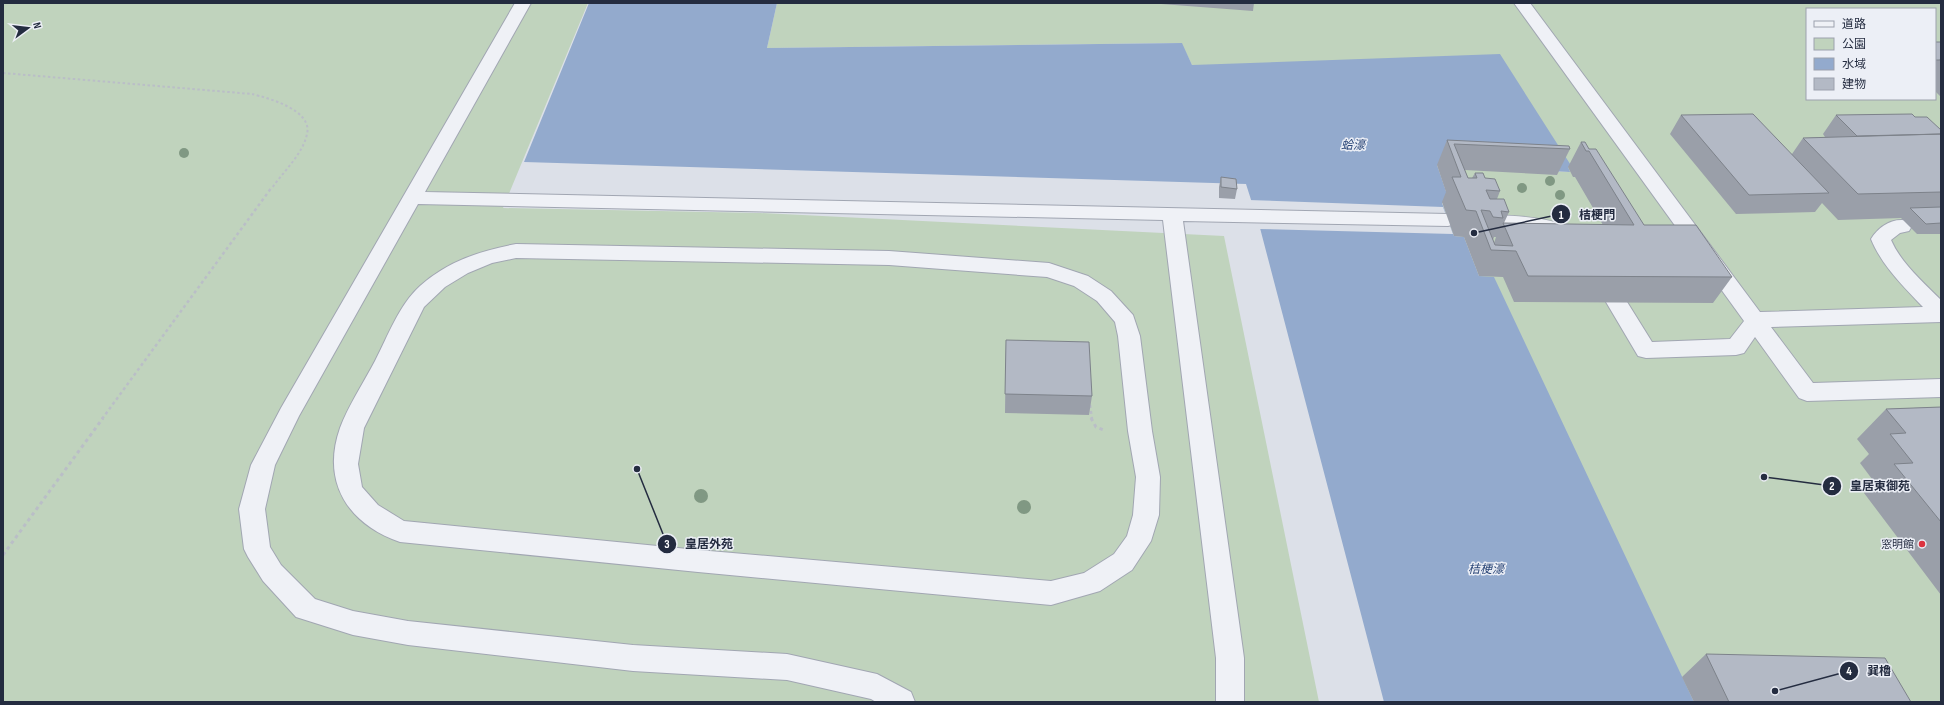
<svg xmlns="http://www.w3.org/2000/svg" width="1944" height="705" viewBox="0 0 1944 705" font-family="'Sofia Sans Condensed','Noto Sans JP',sans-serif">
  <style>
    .green { fill: #c0d3bd; fill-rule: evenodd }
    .water { fill: #93aacd }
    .pier { fill: #dce0e8 }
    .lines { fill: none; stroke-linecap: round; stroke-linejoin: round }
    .lane-casing { stroke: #a1a6b2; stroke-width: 2 }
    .street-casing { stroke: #a1a6b2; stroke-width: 2 }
    .path-far2 { stroke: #babec7; stroke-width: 2; stroke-dasharray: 2.5 2.5; stroke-linecap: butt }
    .path-far1 { stroke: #babec7; stroke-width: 2.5; stroke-dasharray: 3 3; stroke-linecap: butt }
    .path { stroke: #babec7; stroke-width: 3; stroke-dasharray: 3.5 3.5; stroke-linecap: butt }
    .lane { fill: #eff1f6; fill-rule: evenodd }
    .street { fill: #eff1f6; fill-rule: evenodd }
    .tree { fill: #809883 }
    .wall { fill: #9a9fa9; fill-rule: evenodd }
    .building { fill: #b3b9c5; stroke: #7d828a }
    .poi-dot { fill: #dc333f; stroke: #eceff6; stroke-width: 1.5 }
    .labels { text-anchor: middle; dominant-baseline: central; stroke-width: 3; stroke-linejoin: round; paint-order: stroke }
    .poi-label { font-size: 11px; fill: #242c40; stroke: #eceff6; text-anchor: end }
    .water-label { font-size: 12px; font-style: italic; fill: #2b4778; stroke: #eceff6 }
    .leader { fill: none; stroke: #242c40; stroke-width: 1.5 }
    .callout-dot { fill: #242c40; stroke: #eceff6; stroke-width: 1.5 }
    .mark-label { font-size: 12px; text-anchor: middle; font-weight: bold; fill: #fff }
    .callout-label { font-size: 12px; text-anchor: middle; font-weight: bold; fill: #242c40; stroke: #eceff6; stroke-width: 3; stroke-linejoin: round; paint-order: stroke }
  </style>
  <rect width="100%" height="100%" fill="#dce0e8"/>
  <!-- green -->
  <path class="green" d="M3 3H588L503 208 760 213 1224 236 1319 702H3Z
    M777 3H1941V702H1694L1479 276 1464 237 1454 236 1453 234 1442 202H1450L1437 165 1570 172 1192 65 1181 43 767 48ZM1807 9H1935V99H1807Z"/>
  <!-- water -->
  <path class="water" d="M589 3H777L767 48 1182 43 1192 65 1500 54 1572 167H1568L1570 172 1437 165 1450 203H1442L1454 236 1464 237 1479 276 1494 277 1694 702H1384L1260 228 1246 184 524 162Z"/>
  <!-- pier -->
  <path class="pier" d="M1248 200 1443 207 1453 234 1258 229Z"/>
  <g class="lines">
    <!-- lane casing -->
    <g class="lane-casing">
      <path id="lane" d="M515 3H531L425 192 1448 214 1455 216 1458 220 1455 224 1448 226 1183 221 1244 658V702H1216V658L1163 220 418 204 299 416 275 465 265 509 270 547 281 565 315 599 353 611 408 621 633 645 787 654 877 674 911 692 915 702H876L871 699 787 680 633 671 408 645 353 635 296 617 263 581 248 557 244 549 239 509 251 465 281 408Z
        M1514 3H1530L1760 312 1923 307C1904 287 1882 266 1871 239 1879 226 1893 217 1909 221L1912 226 1909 231 1900 233 1891 240C1901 263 1923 282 1941 300V322L1771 327 1813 383 1941 379V397L1807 401 1799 398 1755 337 1744 353 1736 355 1646 358 1638 356 1606 302 1610 297 1617 295 1624 297 1652 342 1730 339 1744 321Z
        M1476 215C1496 215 1562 215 1573 233L1570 238 1563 239 1541 232 1521 229 1469 225 1466 221 1469 217Z"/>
    </g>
    <!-- street casing -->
    <g class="street-casing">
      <path id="street" d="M516 244 889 251 1049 263 1088 276 1111 291 1133 315 1140 336 1152 431 1160 477 1159 515 1151 541 1132 570 1100 591 1051 605 698 572 400 542C348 524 321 482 340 428 348 406 364 382 375 361 388 336 399 305 420 286 448 261 480 251 516 244ZM516 258 889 265 1047 277 1074 286 1097 301 1115 322 1118 336 1128 431 1136 477 1133 515 1127 536 1114 554 1084 573 1051 581 698 550 404 521 378 505 362 487 358 464 364 428 424 307 445 287 468 273 492 263Z"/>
    </g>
    <!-- path-far2 -->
    <path class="path-far2" d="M3 73 252 94C268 98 313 110 307 134 303 154 283 172 272 188"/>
    <!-- path-far1 -->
    <path class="path-far1" d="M1090 405 1092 419
      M102 419 272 187"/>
    <!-- path -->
    <path class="path" d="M1091 418 1096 427 1104 430
      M3 555 103 418"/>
    <!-- lane -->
    <use href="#lane" class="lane"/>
    <!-- street -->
    <use href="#street" class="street"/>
  </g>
  <!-- trees -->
  <g class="tree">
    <circle cx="184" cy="153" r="5"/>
    <circle cx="1550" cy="181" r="5"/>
    <circle cx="1522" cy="188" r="5"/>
    <circle cx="1560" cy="195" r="5"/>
    <circle cx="701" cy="496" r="7"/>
    <circle cx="1024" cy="507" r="7"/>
  </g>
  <!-- wall -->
  <path class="wall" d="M1148 3H1254L1253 11Z
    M1935 42H1941V97L1935 91Z
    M1681 115 1792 154 1803 138 1825 137 1823 134 1836 115 1915 117 1941 130V234H1917L1901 218 1838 220 1822 203 1815 212 1736 214 1670 134Z
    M1447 140 1570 149 1557 175 1465 170 1468 178H1472L1475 173 1485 178 1500 191 1497 199 1509 212 1504 223 1603 225 1575 177H1573L1568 167 1581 142 1589 149 1644 225 1732 277 1713 303 1514 302 1503 277 1479 276 1464 237 1454 236 1442 202 1446 192 1437 165ZM1494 237H1496L1494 243 1493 240Z
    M1221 177 1237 189 1235 199 1219 198V187Z
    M1006 340 1092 396 1089 415 1005 413Z
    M1941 407V595L1864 493 1875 483 1860 463 1869 454 1857 439 1886 409Z
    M1706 654 1911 702H1694L1682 677Z"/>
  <!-- building -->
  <path class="building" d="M1935 42H1941V58L1940 60H1935Z
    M1753 114 1829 193 1749 195 1681 115Z
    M1912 114 1915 117H1927L1941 130V134L1857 136 1836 115Z
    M1941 134V192L1858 194 1803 138Z
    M1447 140 1569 146 1570 149 1454 144 1468 178H1477L1475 173H1483L1485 178 1495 179 1500 191 1486 190 1490 199H1504L1509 212 1501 211 1503 218 1493 217 1490 211 1481 210 1495 245 1513 246 1503 223 1634 225 1589 151H1586L1581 142H1585L1589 149H1596L1644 225H1696L1732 277 1528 276 1516 251 1491 250 1476 211 1466 210 1452 177H1461Z
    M1221 177 1236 179 1237 189 1221 187Z
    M1941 207V223L1926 224 1910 208Z
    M1006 340 1089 342 1092 396 1005 394Z
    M1941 407V522L1894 464 1913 463 1890 434 1906 433 1886 409Z
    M1706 654 1885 658 1911 702H1729Z"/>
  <!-- markers -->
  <circle class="poi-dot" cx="1922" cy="544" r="4"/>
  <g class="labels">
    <!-- poi labels -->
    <g class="poi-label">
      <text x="1914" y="544">窓明館</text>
    </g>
    <!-- water labels -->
    <g class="water-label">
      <text x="1353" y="145">蛤濠</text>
      <text x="1486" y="569">桔梗濠</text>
    </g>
  </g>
  <!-- callouts -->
  <path class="leader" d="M1474 233L1561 214M1764 477L1832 486M637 469L667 544M1775 691L1849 671"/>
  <g class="callout-dot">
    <circle cx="1474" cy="233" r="4"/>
    <circle cx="1764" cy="477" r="4"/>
    <circle cx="637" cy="469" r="4"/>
    <circle cx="1775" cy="691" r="4"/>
    <circle cx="1561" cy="214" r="10"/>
    <circle cx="1832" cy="486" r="10"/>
    <circle cx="667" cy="544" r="10"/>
    <circle cx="1849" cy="671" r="10"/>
  </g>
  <g class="mark-label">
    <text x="1561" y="219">1</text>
    <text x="1832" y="490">2</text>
    <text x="667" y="548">3</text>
    <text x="1849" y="675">4</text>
  </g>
  <g class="callout-label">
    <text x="1597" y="219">桔梗門</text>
    <text x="1880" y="490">皇居東御苑</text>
    <text x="709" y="548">皇居外苑</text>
    <text x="1879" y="675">巽櫓</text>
  </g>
  <!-- border -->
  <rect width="1944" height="705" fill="none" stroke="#242c40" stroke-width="8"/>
  <!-- legend -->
  <rect x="1806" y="8" width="130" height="92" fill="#eceff6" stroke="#9ca1ad"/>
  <rect x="1814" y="21" width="20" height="6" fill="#eff1f6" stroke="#9ca1ad"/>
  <text x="1842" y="28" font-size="12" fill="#242c40">道路</text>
  <rect x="1814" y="38" width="20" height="12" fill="#c0d3bd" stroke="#9ca1ad"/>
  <text x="1842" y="48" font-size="12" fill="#242c40">公園</text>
  <rect x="1814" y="58" width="20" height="12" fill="#93aacd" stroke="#9ca1ad"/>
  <text x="1842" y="68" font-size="12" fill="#242c40">水域</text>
  <rect x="1814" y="78" width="20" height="12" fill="#b3b9c5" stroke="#9ca1ad"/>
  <text x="1842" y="88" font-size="12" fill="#242c40">建物</text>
  <!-- north arrow -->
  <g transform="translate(28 28) rotate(75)" stroke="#eceff6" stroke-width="3" paint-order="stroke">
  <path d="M0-3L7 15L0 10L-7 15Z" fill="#242c40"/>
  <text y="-6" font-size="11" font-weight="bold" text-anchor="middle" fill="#242c40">N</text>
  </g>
</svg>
